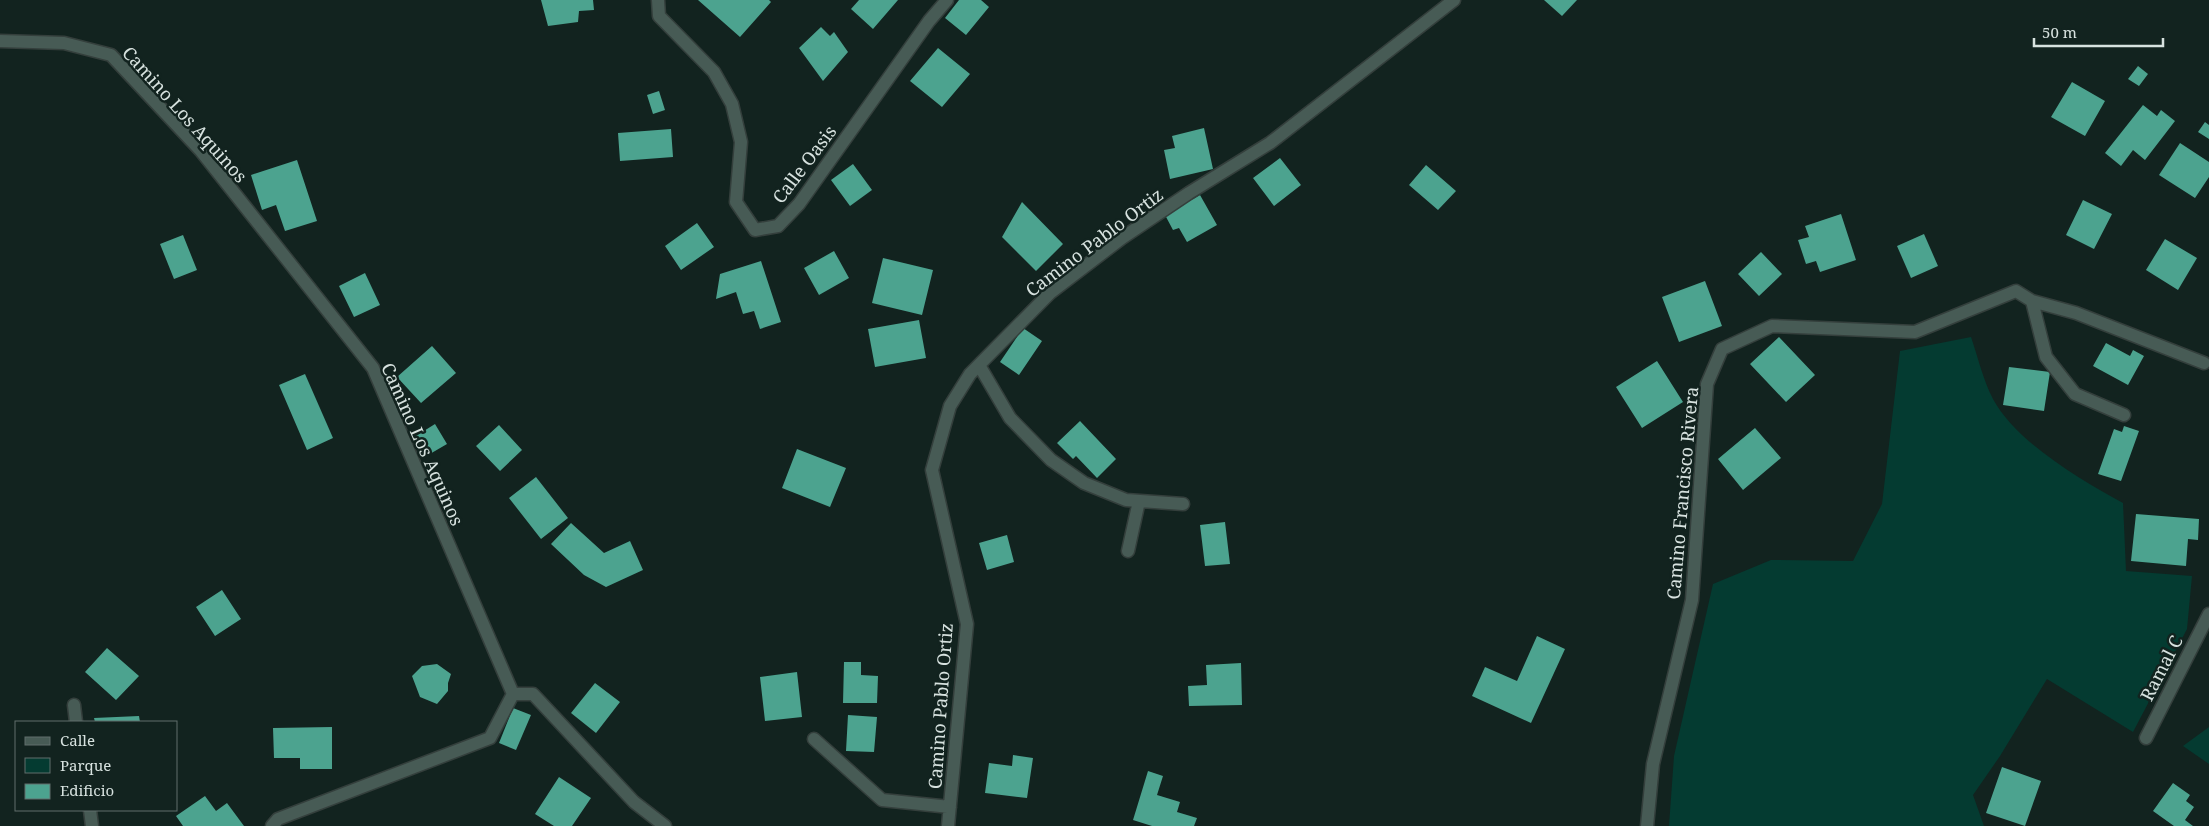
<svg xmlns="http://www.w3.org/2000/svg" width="2209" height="826" viewBox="0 0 2209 826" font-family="'Noto Serif',serif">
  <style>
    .green { fill: #043b31 }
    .building { fill: #4ca38f }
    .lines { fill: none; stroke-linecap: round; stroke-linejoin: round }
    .minor-casing { stroke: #343f3c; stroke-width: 15 }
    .minor { stroke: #475b55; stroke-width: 12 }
    .labels { text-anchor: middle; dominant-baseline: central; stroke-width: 5; stroke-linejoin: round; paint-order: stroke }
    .street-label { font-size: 18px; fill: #d7e2df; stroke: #12231f }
  </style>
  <rect width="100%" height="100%" fill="#12231f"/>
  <!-- green -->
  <path class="green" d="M1971 337C1978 357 1983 380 1993 399 2016 442 2081 480 2123 503L2126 571 2192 576 2187 629 2133 732 2047 679 2000 756 1973 795 1984 826H1669L1674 756 1713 584 1771 560 1853 561 1882 504 1900 351Z
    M2209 727V764L2183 746Z"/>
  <!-- building -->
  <path class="building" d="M541 0H593L594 10 579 11 578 22 548 26Z
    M698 0H769L771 2 740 37Z
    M859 0H898L873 29 851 9Z
    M959 0H981L989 7 966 35 945 18Z
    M1544 0H1577L1562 16Z
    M821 27 830 36 834 32 848 52 823 81 799 48Z
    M938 48 970 74 942 107 910 81Z
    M2138 66 2148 74 2139 86 2128 79Z
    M2072 82 2105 101 2085 136 2051 117Z
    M659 91 665 110 653 114 647 95Z
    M2143 105 2157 116 2161 110 2175 121 2145 160 2133 150 2121 166 2105 153Z
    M2205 122 2209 125V139L2198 132Z
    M1204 128 1213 169 1170 179 1164 150 1175 148 1172 136Z
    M671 129 673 157 620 161 618 133Z
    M2180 143 2209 162V177L2195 198 2159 175Z
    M1280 158 1301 185 1274 206 1253 178Z
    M297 160 317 221 285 231 276 205 262 210 251 175Z
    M853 164 872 190 850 206 831 180Z
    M1426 165 1456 191 1438 210 1409 185Z
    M1200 195 1217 225 1187 242 1179 228 1173 230 1165 215Z
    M2083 200 2112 214 2094 249 2066 235Z
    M1022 202 1063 244 1036 271 1002 237Z
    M1841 214 1856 260 1820 272 1816 261 1806 264 1798 240 1809 237 1805 226Z
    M697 223 714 247 681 270 665 246Z
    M1924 234 1938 266 1911 278 1897 246Z
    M183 235 197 270 174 279 160 244Z
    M2165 239 2197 258 2178 290 2146 270Z
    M834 251 849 278 819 295 804 268Z
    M1761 252 1782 274 1759 296 1738 274Z
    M883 258 933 270 922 315 872 303Z
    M761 261 781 322 760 329 754 311 743 314 736 292 716 299 720 274Z
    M365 273 380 305 354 317 339 286Z
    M1705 281 1722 326 1679 342 1662 297Z
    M919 320 926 358 875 367 868 329Z
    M1023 328 1042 341 1019 375 1000 362Z
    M1779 337 1815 375 1786 402 1750 364Z
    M2106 343 2130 356 2133 350 2144 356 2128 385 2093 366Z
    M432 346 456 373 421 403 397 377Z
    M1657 361 1683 402 1642 428 1616 387Z
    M2009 367 2050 372 2044 411 2003 405Z
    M305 374 333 438 307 450 279 385Z
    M1080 421 1116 459 1097 478 1076 456 1073 459 1057 443Z
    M435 424 447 444 423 458 411 439Z
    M499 425 522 450 500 471 476 446Z
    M2124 426 2139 431 2121 481 2098 474 2114 429 2122 432Z
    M1755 428 1781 458 1743 490 1718 459Z
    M797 449 846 468 830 507 782 488Z
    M536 477 568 518 541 539 509 498Z
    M2136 514 2199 519 2198 540 2188 539 2186 566 2131 561Z
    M1225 522 1230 564 1205 566 1200 525Z
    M571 523 604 553 630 541 643 570 606 587 584 575 551 544Z
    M1007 535 1014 562 987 570 979 543Z
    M222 590 241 619 215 636 196 607Z
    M1537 636 1565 649 1531 723 1472 696 1485 667 1517 681Z
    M107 648 139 676 116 700 85 672Z
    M844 662H861V675L878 676 877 703H843Z
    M1241 663 1242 705 1189 706 1188 686 1207 685 1206 665Z
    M437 664 451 674 448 683V691L437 704 420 697 412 676 422 666Z
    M797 672 802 717 765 721 760 677Z
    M595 683 620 702 596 733 571 713Z
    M513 708 531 715 516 750 499 743Z
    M848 715 877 717 874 752 846 751Z
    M139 716 140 722H95L94 718Z
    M332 727V769H300V758H274L273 728Z
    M1013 755 1033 758 1027 798 985 793 989 763 1012 766Z
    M2002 767 2041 781 2025 826 1986 813Z
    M1148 771 1163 776 1157 795 1180 802 1177 812 1197 818 1194 826H1152L1133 820Z
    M559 777 591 798 572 826H554L535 814Z
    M2173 783 2190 795 2186 801 2194 807 2185 820 2193 826H2174L2153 811Z
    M205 796 216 811 227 803 244 826H183L176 816Z"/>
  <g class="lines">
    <!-- minor casing -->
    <g class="minor-casing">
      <path id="minor" d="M658 0 659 16 714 72 732 104 741 142 736 202 755 230 778 226 799 204 929 21 947 0
        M0 41 64 43 111 55 201 151 373 368 513 694
        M2032 301 2046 357 2075 394 2124 415
        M979 365 1010 418 1051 460 1084 483 1126 500 1183 504
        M1128 551 1139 501
        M513 694H533L634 802 665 826
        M74 705 76 722
        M2146 738 2209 614
        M814 739 882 800 950 807
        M90 810 92 826
        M272 826 278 819 490 738 513 694
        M948 826 967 624 932 470 950 406 970 374 1050 293 1122 238 1189 193 1270 143 1454 0
        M1647 826 1653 764 1692 600 1707 384 1722 349 1772 326 1915 332 2016 291 2032 301 2076 313 2204 363"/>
    </g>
    <!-- minor -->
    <use href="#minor" class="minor"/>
  </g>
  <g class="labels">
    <!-- street labels -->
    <g class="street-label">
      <text transform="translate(185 114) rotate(48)">Camino Los Aquinos</text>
      <text transform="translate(804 164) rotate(-53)">Calle Oasis</text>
      <text transform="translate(1094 242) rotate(-37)">Camino Pablo Ortiz</text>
      <text transform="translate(423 444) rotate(66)">Camino Los Aquinos</text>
      <text transform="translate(1682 493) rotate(-85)">Camino Francisco Rivera</text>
      <text transform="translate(2161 668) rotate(-63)">Ramal C</text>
      <text transform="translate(940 706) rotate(-86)">Camino Pablo Ortiz</text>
    </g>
  </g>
  <!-- legend -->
  <rect x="15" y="721" width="162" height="90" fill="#12231f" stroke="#616f6c"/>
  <rect x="25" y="737" width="25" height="8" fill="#475b55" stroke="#616f6c"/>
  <text x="60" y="746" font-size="15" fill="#d7e2df">Calle</text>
  <rect x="25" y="758" width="25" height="15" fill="#043b31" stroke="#616f6c"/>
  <text x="60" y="771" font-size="15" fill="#d7e2df">Parque</text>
  <rect x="25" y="784" width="25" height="15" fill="#4ca38f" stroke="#616f6c"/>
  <text x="60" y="796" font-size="15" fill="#d7e2df">Edificio</text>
  <!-- scale -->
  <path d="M2034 38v8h129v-8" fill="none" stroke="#d7e2df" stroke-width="2.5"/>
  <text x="2042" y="38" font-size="15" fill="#d7e2df" stroke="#12231f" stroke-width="4" paint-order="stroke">50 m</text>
</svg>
